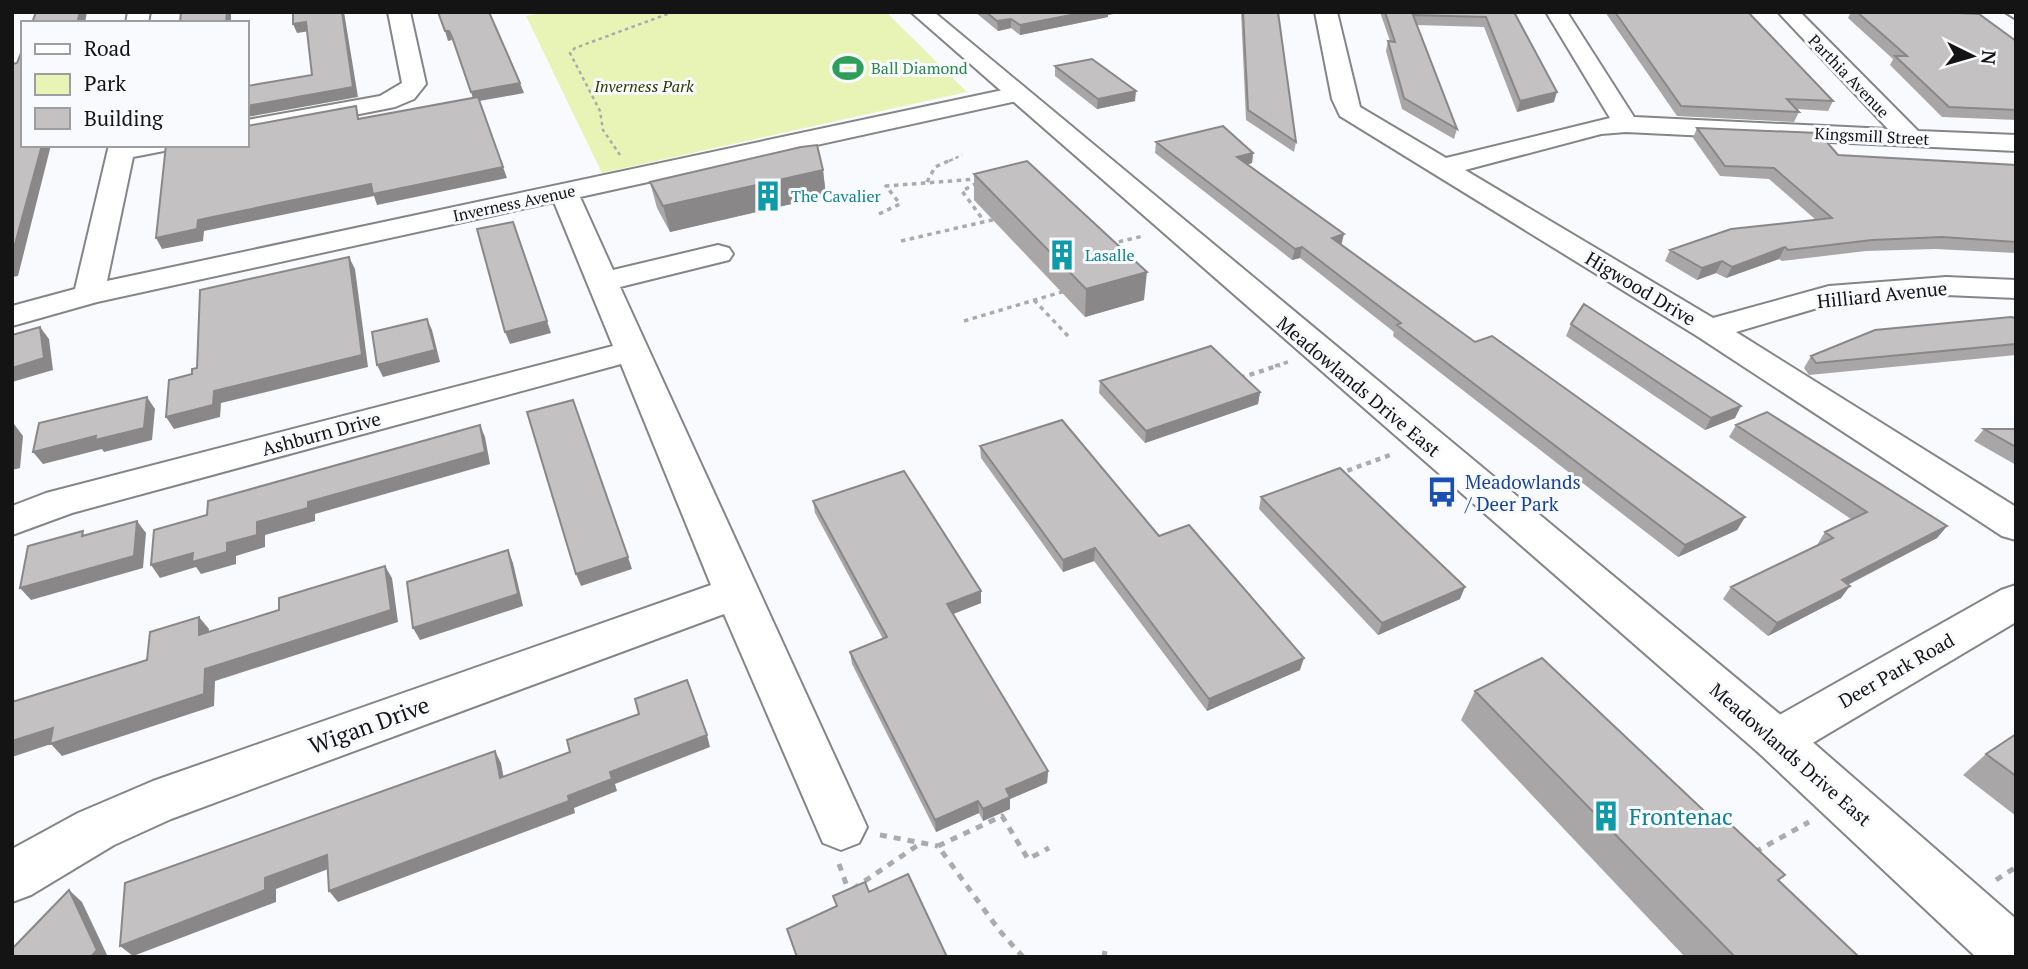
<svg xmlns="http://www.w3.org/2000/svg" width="2028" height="969" viewBox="0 0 2028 969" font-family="'PT Serif',serif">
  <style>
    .green { fill: #e8f3b6 }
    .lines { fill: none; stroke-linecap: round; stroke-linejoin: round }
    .minor-casing { stroke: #848588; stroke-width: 4 }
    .major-casing { stroke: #848588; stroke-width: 4 }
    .path-far3 { stroke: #aaabad; stroke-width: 2.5; stroke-dasharray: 3.5 3.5; stroke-linecap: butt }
    .path-far2 { stroke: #aaabad; stroke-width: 3.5; stroke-dasharray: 4.5 4.5; stroke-linecap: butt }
    .path-far1 { stroke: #aaabad; stroke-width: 4.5; stroke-dasharray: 5 5; stroke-linecap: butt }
    .path { stroke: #aaabad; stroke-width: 5; stroke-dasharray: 7 7; stroke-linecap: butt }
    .minor { fill: #fff; fill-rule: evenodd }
    .major { fill: #fff; fill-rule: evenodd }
    .wall { fill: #a9a6a8 }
    .shaded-wall { fill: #898788 }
    .building { fill: #c4c1c3; stroke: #898788; stroke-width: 2 }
    .labels { text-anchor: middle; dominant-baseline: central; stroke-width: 6; stroke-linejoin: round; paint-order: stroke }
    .far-leisure-label { font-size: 16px; fill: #27864d; stroke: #f8fafd; text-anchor: start }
    .far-street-label { font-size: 16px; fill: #141415; stroke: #f8fafd }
    .far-park-label { font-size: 16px; font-style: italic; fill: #323700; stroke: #f8fafd }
    .far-culture-label { font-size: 16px; fill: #0d838f; stroke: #f8fafd; text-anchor: start }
    .street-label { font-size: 19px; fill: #141415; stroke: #f8fafd }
    .transit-label { font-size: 19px; fill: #164399; stroke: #f8fafd; text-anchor: start }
    .near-street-label { font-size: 23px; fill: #141415; stroke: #f8fafd }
    .near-culture-label { font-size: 23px; fill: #0d838f; stroke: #f8fafd; text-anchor: start }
  </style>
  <rect width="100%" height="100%" fill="#f8fafd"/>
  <!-- green -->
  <path class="green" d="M548 12H886L967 92 602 173 526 16Z"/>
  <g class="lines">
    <!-- minor casing -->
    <g class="minor-casing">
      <path id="minor" d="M128 12H150L148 23H126Z
        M388 12H410L426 84 414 99 395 107 247 136V120L380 96 402 83Z
        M1315 12H1337L1360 107 1446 158 1610 118 1546 12H1567L1634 117 1888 129 1778 12H1800L1918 131 2016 135V151L1626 132 1601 134 1465 170 1713 318 1829 286 1946 277 2016 280V298L1946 295 1831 304 1736 332 2016 507V540L2002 536 1697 336 1340 116 1332 99Z
        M2005 12H2016V19Z
        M1017 87 1026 89 1029 94 1026 99 580 197 613 270 718 245 729 248 733 254 729 260 620 287 867 827 859 843 841 850 823 843 724 614 171 819 114 845 31 895 12 902V849L78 813 153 781 711 585 621 364 72 513 12 535V506L46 493 613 346 554 202 97 302 12 326V306L75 289 109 145H168L164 151 133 157 107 281Z
        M2016 585V622L1794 754 1777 760 1760 754 1753 740 1760 726 2001 590Z"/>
    </g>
    <!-- major casing -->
    <g class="major-casing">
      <path id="major" d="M911 12H934L1794 726 2016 919V957H1976L1760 754Z"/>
    </g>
    <!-- path-far3 -->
    <path class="path-far3" d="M620 155 603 130 600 111 570 53 575 48 673 12
      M949 161 962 155"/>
    <!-- path-far2 -->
    <path class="path-far2" d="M927 182 935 167 953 159
      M977 183 962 191 984 221
      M879 214 900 204 886 186 977 179
      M901 241 996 219
      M1110 244 1143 236
      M1034 300 1068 336
      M964 321 1065 291
      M1275 366 1288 362"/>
    <!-- path-far1 -->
    <path class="path-far1" d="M1240 378 1280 365
      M1338 474 1393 454"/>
    <!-- path -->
    <path class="path" d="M880 835 938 846
      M1755 852 1809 822
      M839 864 849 892
      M1996 880 2016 867
      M853 889 921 843
      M1023 957 999 930 938 846 1002 816 1028 859 1049 848
      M1104 957 1105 951"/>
    <!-- minor -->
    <use href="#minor" class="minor"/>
    <!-- major -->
    <use href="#major" class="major"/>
  </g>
  <!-- wall -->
  <path class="wall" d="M975 12H1123L1108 15V17L1020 35 1011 28 998 31Z
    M1241 12H1278L1296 142 1294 152 1246 120Z
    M1380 12H1514L1554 102 1517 112 1484 27 1417 25 1457 129 1454 139 1402 109 1386 51 1388 41H1390Z
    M1605 12H1748L1833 101 1828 111 1797 109 1799 112 1794 122 1677 116Z
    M1851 12H1937L2016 41V120L1942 117 1890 65 1893 59 1848 18Z
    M1055 66 1135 101 1097 109 1055 76Z
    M1697 128 1838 155 2016 165V253L1935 249 1866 251 1782 261 1779 259 1726 278 1716 273 1697 280 1665 261 1670 250 1816 220 1769 179 1720 176 1693 138Z
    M1156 142 1253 153 1252 163 1247 165 1341 245 1475 342 1745 517 1737 530 1678 557 1393 336 1394 332 1300 258 1292 260 1155 153Z
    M823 170 826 196 670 232 657 208 650 182Z
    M974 174 1144 300 1085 317 974 200Z
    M2016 318V355L1809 375 1804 368 1811 356Z
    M1571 324 1735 418 1705 430 1566 336Z
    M1100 381 1260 392 1258 404 1145 443 1099 393Z
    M1736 425 1947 526 1937 538 1848 585 1841 598 1768 636 1723 599 1731 587 1817 545 1825 532 1851 519 1729 437Z
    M1984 429H2016V465L1974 441Z
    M980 446 1300 670 1207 711 1094 561 1063 572 981 458Z
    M1261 497 1460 599 1378 635 1259 509Z
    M813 501 981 603 953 614 1048 771 1047 783 1010 799V809L983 821 979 813 936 832 852 664 850 652 883 639 815 513Z
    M1475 691 1779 881 1859 957H1685L1461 720Z
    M2016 734V816L1963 775 1986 754Z"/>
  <!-- shaded-wall -->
  <path class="shaded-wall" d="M80 12H87L85 23H77Z
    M227 12H231V23H226Z
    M342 12H344L358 97 247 117V106L353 87Z
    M1086 12H1123L1108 15V17L1020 35V25Z
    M1011 19V28L998 31 997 21Z
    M306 22 310 31 297 33 293 24Z
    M445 31H449L452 40 448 41Z
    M520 83 524 93 474 102 471 92Z
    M1136 91 1135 101 1097 109 1098 99Z
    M1557 92 1554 102 1517 112 1520 101Z
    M42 145H51L18 276 12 277V255Z
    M1253 153 1252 163 1235 168 1237 157Z
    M503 167 507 178 377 205 374 196 204 231 203 241 162 249 156 238 198 220 371 184Z
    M823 170 826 196 670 232 663 206Z
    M1344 234 1341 246 1332 238Z
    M1302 247 1300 258 1292 260 1295 249Z
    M1785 247 1779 259 1726 278 1732 267Z
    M349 257 355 269 368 367 221 403 220 417 174 429 166 417 214 391Z
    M1722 261 1716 273 1697 280 1702 268Z
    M1147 272 1144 300 1085 317 1086 289Z
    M427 319 432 330 440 362 383 377 377 365Z
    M547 321 551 333 510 344 505 332Z
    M40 327 49 339 53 370 12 382V368Z
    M1260 392 1258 404 1145 443 1146 431Z
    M147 397 155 409 152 440 104 452 102 449 43 464 33 452Z
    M1741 406 1735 418 1705 430 1711 418Z
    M14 424 23 436 20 468 12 470V435Z
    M480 425 485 437 490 464 315 514V521L265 535V547L236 556V564L201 574 196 567 160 578 151 565 227 543 257 522 308 502Z
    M1745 517 1737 530 1678 557 1685 545Z
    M137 521 146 533 143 568 31 600 20 588Z
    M1947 526 1937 538 1833 592 1842 580Z
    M1095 548 1094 561 1063 572V560Z
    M508 550 513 563 523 606 420 640 413 628Z
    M628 557 632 569 581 586 576 574Z
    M385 566 392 578 398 622 215 681 214 706 62 756 51 744 12 757V741L205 669Z
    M1850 586 1841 598 1768 636 1777 623Z
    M1465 587 1460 599 1378 635 1382 623Z
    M981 591V603L948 616 947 604Z
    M199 617 209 629 208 647 199 635Z
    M1304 658 1300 670 1207 711 1209 699Z
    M707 735 710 747 615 784 617 791 574 808 575 813 338 902 329 891 610 772Z
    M495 751 501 763 506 790 500 778Z
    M1048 771 1047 783 1010 799V809L983 821V809L1006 789Z
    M978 801 979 813 936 832 935 820Z
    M327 855 336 866 276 889V902L133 956 120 946 265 878Z
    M69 890 82 902 108 957H91Z"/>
  <!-- building -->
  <path class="building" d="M36 12H80L77 23H32Z
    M181 12H227L226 23H180Z
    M293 12H342L353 87 247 106V86L312 75 306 22 293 24Z
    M438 12H489L520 83 471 92 452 37 449 31H445Z
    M986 12H1086L1020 25 1011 19 997 21Z
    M1243 12H1278L1296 142 1248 110Z
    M1385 12H1514L1557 92 1520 101 1486 17 1413 15 1457 129 1404 98 1388 41 1395 42Z
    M1615 12H1748L1833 101 1787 99 1799 112 1681 106Z
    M1857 12H1937L1979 14 2016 41V110L1949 107 1895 56H1907Z
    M23 48V145H42L12 255V64L17 63Z
    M1092 59 1136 91 1098 99 1055 66Z
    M478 97 503 167 373 194 371 184 198 220 197 229 156 238 166 145H247V126L356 106 358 119Z
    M1223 126 1253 153 1237 157 1344 234 1332 238 1475 342 1492 336 1745 517 1685 545 1397 325 1401 323 1302 247 1295 249 1156 142Z
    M1697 128 1819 133 1838 155 2016 165V242L1942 237 1872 240 1788 250 1785 247 1732 267 1722 261 1702 268 1670 250 1731 229 1832 218 1774 168 1725 166Z
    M817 145 823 170 663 206 650 182 801 147Z
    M1027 161 1147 272 1086 289 974 174Z
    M513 222 547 321 505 332 477 229Z
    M349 257 362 355 214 391 213 405 166 417 169 380 192 374V369L197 368 200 290Z
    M1584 304 1741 406 1711 418 1571 324Z
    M2011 317 2016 318V344L1816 363 1811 356 1875 330Z
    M427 319 435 350 377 365 372 332Z
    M40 327 44 358 12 368V335Z
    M1211 346 1260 392 1146 431 1100 381Z
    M147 397 144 428 95 440 96 436 33 452 39 423Z
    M573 400 628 557 576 574 527 412Z
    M1767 412 1947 526 1842 580 1850 586 1777 623 1731 587 1833 538 1825 532 1867 512 1736 425Z
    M1062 420 1159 536 1189 525 1304 658 1209 699 1095 548 1063 560 980 446Z
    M480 425 485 452 308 502V508L257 522V535L227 543V552L192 562 193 553 151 565 154 530 207 515 208 501Z
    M1984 429H2016V447Z
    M1340 468 1465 587 1382 623 1261 497Z
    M904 471 981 591 947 604 1048 771 1006 789 1010 797 983 809 978 801 935 820 850 652 887 637 813 501Z
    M137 521 134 556 20 588 28 546 83 531 82 536Z
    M508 550 518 594 413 628 407 582Z
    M385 566 391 610 205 669 204 694 50 744 53 728 12 741V702L147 660 150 632 199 617V635L279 610V598Z
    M1542 658 1718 824 1726 820 1785 875 1778 880 1859 957H1735L1475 691Z
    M687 680 707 735 610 772 612 779 568 796 569 801 329 891 327 855 265 878V890L120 946 125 883 495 751 500 778 570 752 567 740 639 714 635 699Z
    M2016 734V776L1986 754Z
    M908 874 947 957H797L787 929 837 906 833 896 865 882 869 892Z
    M69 890 97 950 91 957H12V949Z"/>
  <!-- icons -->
  <defs>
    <g id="stadium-bare" transform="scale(2.415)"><path d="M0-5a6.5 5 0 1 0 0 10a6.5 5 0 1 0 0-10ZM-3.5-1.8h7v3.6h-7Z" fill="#2e9e5b" stroke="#f8fafd" stroke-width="2.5" paint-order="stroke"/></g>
    <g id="building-bare" transform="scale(2.415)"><path d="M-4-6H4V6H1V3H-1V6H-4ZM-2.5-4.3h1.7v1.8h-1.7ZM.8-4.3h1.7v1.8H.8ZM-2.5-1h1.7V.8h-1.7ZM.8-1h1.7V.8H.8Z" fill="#0f9aa8" stroke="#f8fafd" stroke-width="2.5" paint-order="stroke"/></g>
    <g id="bus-bare" transform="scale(2.415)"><path d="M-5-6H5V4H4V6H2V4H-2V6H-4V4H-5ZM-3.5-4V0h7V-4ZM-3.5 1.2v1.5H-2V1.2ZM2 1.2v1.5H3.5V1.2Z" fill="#1a4fb4" stroke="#f8fafd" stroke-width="2.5" paint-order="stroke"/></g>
  </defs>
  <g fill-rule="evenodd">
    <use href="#stadium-bare" x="848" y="68"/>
    <use href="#building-bare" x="768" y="196"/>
    <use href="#building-bare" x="1062" y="255"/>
    <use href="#bus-bare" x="1442" y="492"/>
    <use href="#building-bare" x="1606" y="816"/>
  </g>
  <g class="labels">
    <!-- far-leisure labels -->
    <g class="far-leisure-label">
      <text x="871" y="68">Ball Diamond</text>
    </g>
    <!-- far-street labels -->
    <g class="far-street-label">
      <text transform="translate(1849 76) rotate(46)">Parthia Avenue</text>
      <text transform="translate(1872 136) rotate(3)">Kingsmill Street</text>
      <text transform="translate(514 203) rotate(-12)">Inverness Avenue</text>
    </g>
    <!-- far-park labels -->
    <g class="far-park-label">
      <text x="644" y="86">Inverness Park</text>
    </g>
    <!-- far-culture labels -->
    <g class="far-culture-label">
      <text x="791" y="196">The Cavalier</text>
      <text x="1085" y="255">Lasalle</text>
    </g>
    <!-- street labels -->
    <g class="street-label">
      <text transform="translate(1641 288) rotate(31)">Higwood Drive</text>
      <text transform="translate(1882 294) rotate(-6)">Hilliard Avenue</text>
      <text transform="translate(1359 386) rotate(40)">Meadowlands Drive East</text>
      <text transform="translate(321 433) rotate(-15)">Ashburn Drive</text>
      <text transform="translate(1896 670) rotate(-30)">Deer Park Road</text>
      <text transform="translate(1791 754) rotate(41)">Meadowlands Drive East</text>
    </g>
    <!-- transit labels -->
    <g class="transit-label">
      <text x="1465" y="481">Meadowlands<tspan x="1465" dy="22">/ Deer Park</tspan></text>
    </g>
    <!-- near-street labels -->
    <g class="near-street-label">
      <text transform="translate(369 725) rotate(-20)">Wigan Drive</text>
    </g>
    <!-- near-culture labels -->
    <g class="near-culture-label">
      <text x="1629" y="816">Frontenac</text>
    </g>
  </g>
  <!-- border -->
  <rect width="2028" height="969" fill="none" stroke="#141415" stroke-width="28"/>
  <!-- legend -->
  <rect x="21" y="21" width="228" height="126" fill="#f8fafd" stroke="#9d9ea0" stroke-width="2"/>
  <rect x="35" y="44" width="35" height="10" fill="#ffffff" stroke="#9d9ea0" stroke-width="2"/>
  <text x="84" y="56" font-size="21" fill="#141415">Road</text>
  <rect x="35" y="74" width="35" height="21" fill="#e8f3b6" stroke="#9d9ea0" stroke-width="2"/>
  <text x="84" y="91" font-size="21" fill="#141415">Park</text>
  <rect x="35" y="108" width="35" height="21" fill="#c4c1c3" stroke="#9d9ea0" stroke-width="2"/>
  <text x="84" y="126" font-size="21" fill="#141415">Building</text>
  <!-- north arrow -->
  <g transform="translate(1972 56) rotate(95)" stroke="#f8fafd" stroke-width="5" paint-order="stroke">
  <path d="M0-5L12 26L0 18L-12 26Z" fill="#141415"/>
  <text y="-10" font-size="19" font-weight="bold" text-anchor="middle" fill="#141415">N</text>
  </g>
</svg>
